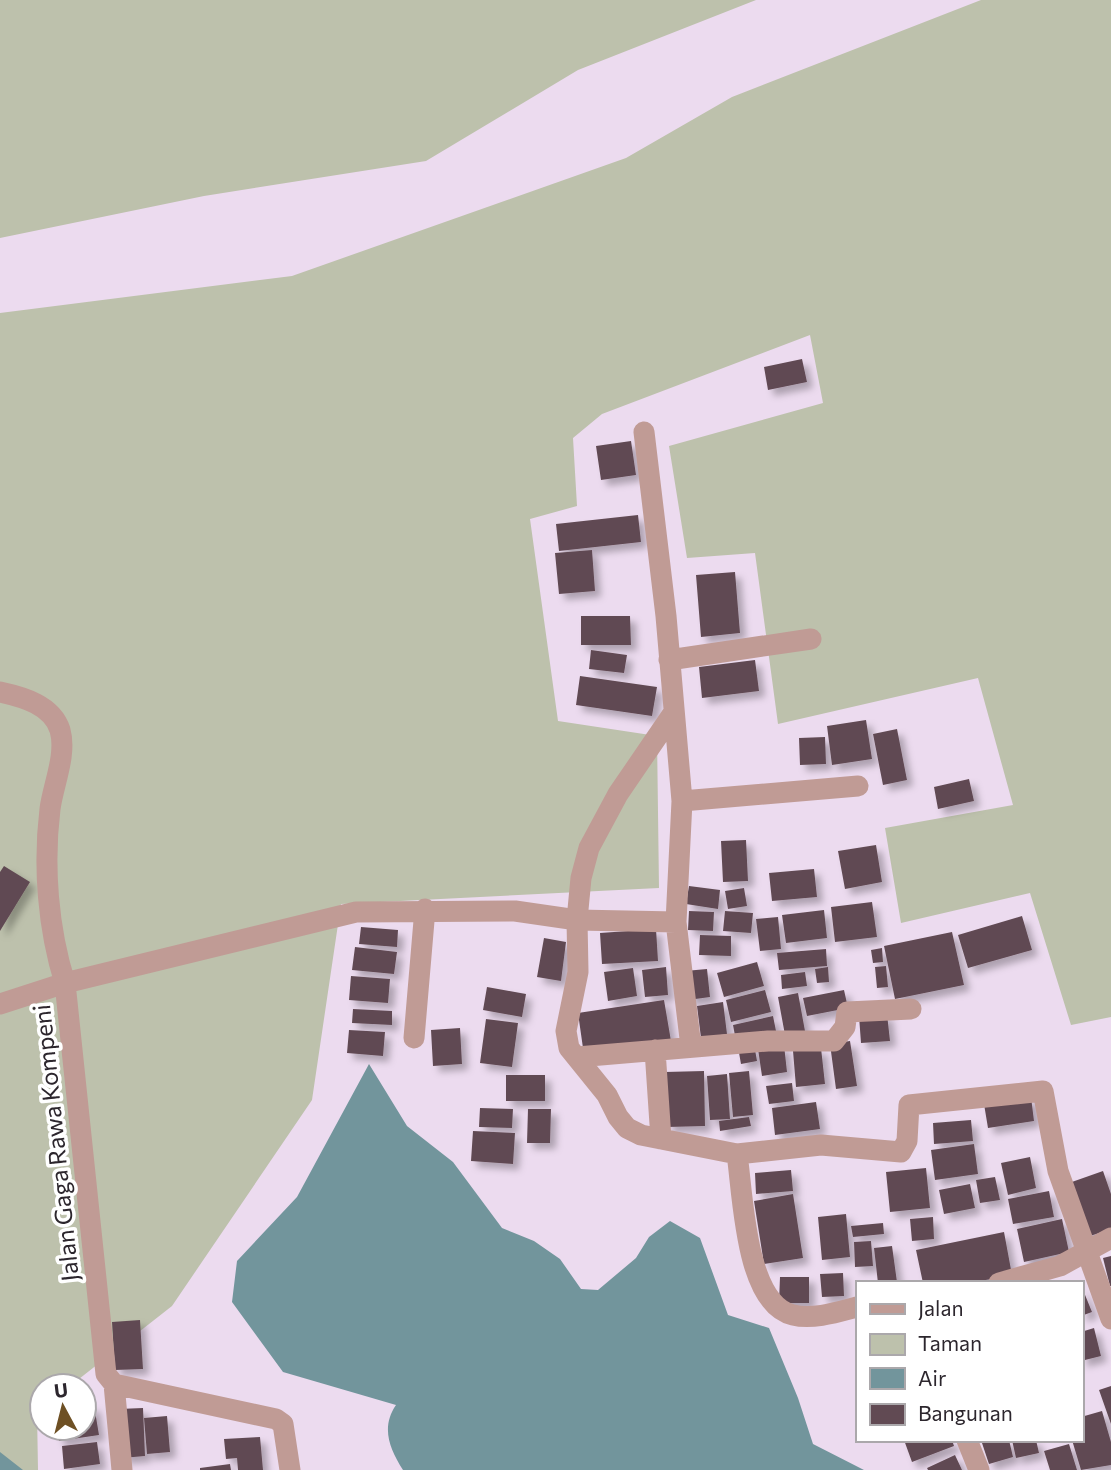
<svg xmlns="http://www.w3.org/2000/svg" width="1111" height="1470" viewBox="0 0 1111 1470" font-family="Commissioner,sans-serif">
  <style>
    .green { fill: #bdc1ac }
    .water { fill: #72959c }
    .building { fill: #614a53; filter: url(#shadow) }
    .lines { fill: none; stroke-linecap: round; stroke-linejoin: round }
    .minor { stroke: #c09b95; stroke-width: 21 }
    .labels { text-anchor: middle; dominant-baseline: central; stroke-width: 7; stroke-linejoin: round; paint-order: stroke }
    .street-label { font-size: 24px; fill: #2c262d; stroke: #fff }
  </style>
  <defs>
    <filter id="shadow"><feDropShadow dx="6" dy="6" stdDeviation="3.5" flood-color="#0004"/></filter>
  </defs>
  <rect width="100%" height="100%" fill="#ecdbef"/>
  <!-- green -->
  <path class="green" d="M0 0H756L578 70 426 161 204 196 0 238Z
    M981 0H1111V1017L1071 1025 1030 893 901 923 885 828 1013 805 978 678 778 724 755 553 687 558 669 446 823 403 810 335 602 414 573 438 577 506 530 519 558 721 657 736 659 888 341 904 312 1100 172 1306 70 1386H42V1408L37 1412 38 1470H0V313L292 276 626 158 732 97Z"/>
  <!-- water -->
  <path class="water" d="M369 1064 407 1126 453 1162 502 1228 534 1241 560 1259 581 1289 598 1290 636 1258 649 1237 670 1221 700 1238 728 1315 769 1328 798 1398 813 1444 864 1470H403C389 1448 381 1427 396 1405L283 1372 232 1302 237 1261 297 1197Z
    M0 1452 23 1470H0Z"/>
  <!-- building -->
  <path class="building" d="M802 359 807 382 768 390 764 367Z
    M631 441 636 475 601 480 596 446Z
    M638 515 641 542 559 551 556 524Z
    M592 550 595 591 559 594 555 553Z
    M735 572 740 633 701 637 696 575Z
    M581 616H630L631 645H581Z
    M591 650 627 655 624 673 589 669Z
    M755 660 759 691 702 698 699 667Z
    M580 676 657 687 652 716 576 705Z
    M866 720 872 759 832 765 827 726Z
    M897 729 907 780 883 785 873 734Z
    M825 737 826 764 800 765 799 738Z
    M969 779 974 801 938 809 934 787Z
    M746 840 748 881 723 882 721 841Z
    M876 845 882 882 845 889 838 851Z
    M4 866 30 882 0 931V872Z
    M814 869 817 897 772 901 769 873Z
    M689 886 720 890 718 909 686 904Z
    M744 888 747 906 728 909 725 891Z
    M872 902 877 937 835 942 831 907Z
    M824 910 827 938 786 943 782 915Z
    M689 911 714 912 713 931 688 930Z
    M725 911 753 913 751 933 723 931Z
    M1022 916 1032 950 968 968 958 935Z
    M778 917 781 949 760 951 756 919Z
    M361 927 398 930 397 947 359 944Z
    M656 929 658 961 602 964 600 933Z
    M952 932 964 985 895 999 884 946Z
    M700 935 731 936V956L699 955Z
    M544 938 566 942 561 981 537 977Z
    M355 947 397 952 394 974 352 970Z
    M882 948 883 962 873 963 871 950Z
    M826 949 827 966 779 970 777 953Z
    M757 962 764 986 724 997 717 973Z
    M886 966 888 987 877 988 875 967Z
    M666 967 668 995 645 997 642 970Z
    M828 967 829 982 817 983 815 969Z
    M633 968 637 996 608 1001 604 972Z
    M707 969 710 997 688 1000 685 971Z
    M805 972 807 986 782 989 781 975Z
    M351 976 390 979 388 1003 349 1000Z
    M487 987 526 994 522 1017 483 1010Z
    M765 990 771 1012 731 1022 726 1000Z
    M844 990 848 1008 807 1016 803 998Z
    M798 993 805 1031 785 1035 778 997Z
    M664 1000 671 1041 584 1055 578 1013Z
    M723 1002 727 1034 701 1038 697 1006Z
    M353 1009 392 1011V1025L352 1023Z
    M887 1014 890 1041 861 1043 859 1016Z
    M773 1016 776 1031 736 1041 733 1025Z
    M486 1019 518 1023 512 1067 480 1063Z
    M460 1028 462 1064 433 1066 431 1030Z
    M349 1030 385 1032 383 1056 347 1053Z
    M850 1041 857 1086 836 1089 830 1044Z
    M754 1044 757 1061 741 1064 738 1047Z
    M784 1045 787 1072 762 1076 758 1049Z
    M821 1048 825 1084 796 1087 793 1051Z
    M704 1071 705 1126 667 1127 665 1072Z
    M749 1071 753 1115 733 1117 729 1073Z
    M727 1074 730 1119 710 1120 707 1076Z
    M506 1075H545V1101H506Z
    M792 1083 794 1101 769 1104 766 1086Z
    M1031 1097 1034 1121 988 1128 984 1104Z
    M816 1102 820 1129 775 1135 772 1108Z
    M480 1108 513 1109 512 1128 479 1127Z
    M528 1109H551L550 1143H527Z
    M749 1117 751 1126 720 1131 719 1121Z
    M971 1120 973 1141 934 1144 933 1123Z
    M473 1131 515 1133 513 1164 471 1161Z
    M974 1144 978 1174 935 1180 931 1150Z
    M1030 1157 1036 1188 1008 1195 1001 1163Z
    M926 1168 930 1208 890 1212 886 1172Z
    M791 1170 793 1191 756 1194 755 1173Z
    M1103 1171 1111 1194V1229L1087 1237 1069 1183Z
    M995 1177 1000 1200 980 1203 976 1180Z
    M970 1184 975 1208 944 1214 939 1190Z
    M1049 1191 1054 1217 1013 1224 1008 1199Z
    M793 1194 803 1258 764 1264 754 1201Z
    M846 1214 850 1257 822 1260 818 1217Z
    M933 1217 934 1239 912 1241 910 1219Z
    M1062 1219 1069 1252 1024 1262 1017 1229Z
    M883 1223 884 1234 853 1237 851 1226Z
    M1004 1232 1012 1275 970 1283H923L916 1250Z
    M871 1241 873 1266 855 1267 854 1242Z
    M892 1246 897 1282 878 1283 874 1248Z
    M1111 1256V1286H1110L1103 1258Z
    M843 1273 844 1296 822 1297 820 1274Z
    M780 1277H809V1303H779Z
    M1081 1285 1092 1312 1081 1316Z
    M140 1320 143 1369 115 1370 112 1322Z
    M1094 1328 1101 1356 1081 1361V1332Z
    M1111 1386V1424L1099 1390Z
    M94 1405 99 1435 59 1441 56 1428H84V1407Z
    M143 1408 145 1456 122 1458 119 1409Z
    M1102 1411 1111 1442V1465L1081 1470 1072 1440H1081V1417Z
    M167 1416 170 1452 147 1454 144 1418Z
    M260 1437 263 1470H238L237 1458 226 1459 224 1439Z
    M904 1440H952L954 1446 912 1462Z
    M992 1440H1009L1013 1457 989 1464 982 1443Z
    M1012 1440H1036L1039 1453 1016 1458Z
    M97 1442 100 1464 64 1469 62 1446Z
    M1069 1444 1077 1470H1050L1044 1451Z
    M955 1455 962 1470H928L927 1468Z
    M230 1464 231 1470H200V1468Z"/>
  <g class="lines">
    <!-- minor -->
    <path class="minor" d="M644 432 666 616 682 801 676 922 691 1047
      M669 660 811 639
      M0 692C23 697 52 705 60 730 67 755 53 785 50 809 43 866 48 929 65 983L106 1374 114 1384 276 1419 283 1424 290 1470
      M672 715 618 794 589 848 581 878 577 920 578 972 566 1031 569 1048 607 1095 618 1117 627 1128 641 1135 737 1154C743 1194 745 1304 793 1315 813 1320 838 1312 857 1307
      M682 801 858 786
      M0 1004 65 983 356 912 515 911 577 920 676 922
      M414 1038 425 909
      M655 1050 661 1139
      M577 1057 768 1041H834L845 1027 847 1012 911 1009
      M737 1154 821 1145 901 1152 907 1141 909 1105 1043 1091 1058 1171 1111 1319
      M999 1283 1060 1266 1111 1238
      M114 1384 122 1470
      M967 1440 979 1470"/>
  </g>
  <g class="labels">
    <!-- street labels -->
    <g class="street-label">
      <text transform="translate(55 1143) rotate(-96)">Jalan Gaga Rawa Kompeni</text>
    </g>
  </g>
  <!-- legend -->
  <rect x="856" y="1281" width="228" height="161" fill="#ffffff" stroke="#aba8ab" stroke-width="2"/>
  <rect x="870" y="1304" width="35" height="10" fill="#c09b95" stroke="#aba8ab" stroke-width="2"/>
  <text x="918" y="1316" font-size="21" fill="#2c262d">Jalan</text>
  <rect x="870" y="1334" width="35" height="21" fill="#bdc1ac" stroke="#aba8ab" stroke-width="2"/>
  <text x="918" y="1351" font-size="21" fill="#2c262d">Taman</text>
  <rect x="870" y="1368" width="35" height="21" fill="#72959c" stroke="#aba8ab" stroke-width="2"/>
  <text x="918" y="1386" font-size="21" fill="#2c262d">Air</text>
  <rect x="870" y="1404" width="35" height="21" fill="#614a53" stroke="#aba8ab" stroke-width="2"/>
  <text x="918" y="1421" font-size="21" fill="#2c262d">Bangunan</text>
  <!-- north arrow -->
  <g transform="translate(63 1407) rotate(353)"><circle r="33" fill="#ffffff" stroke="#aba8ab" stroke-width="2"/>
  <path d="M0-5L12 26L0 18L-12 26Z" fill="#6e5024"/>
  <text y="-10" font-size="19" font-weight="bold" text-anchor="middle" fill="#2c262d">U</text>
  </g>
</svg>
